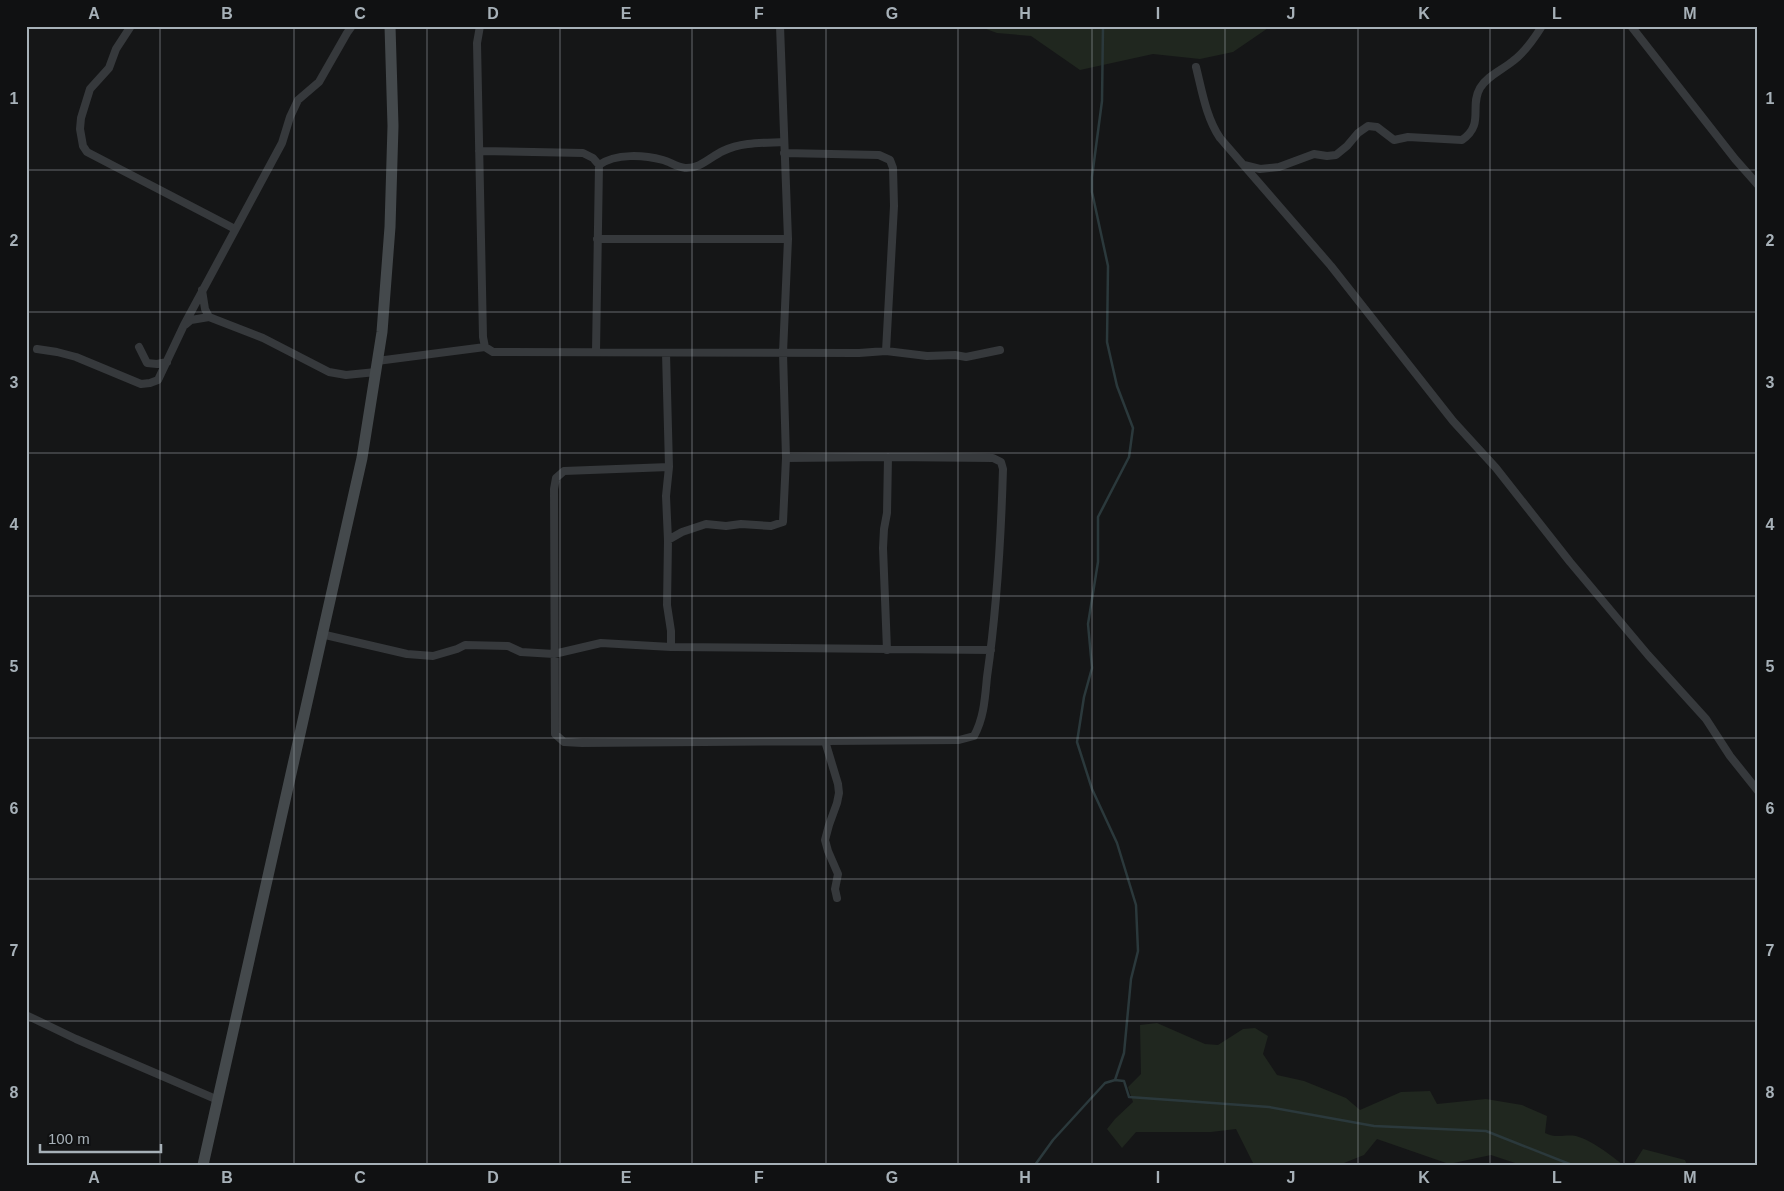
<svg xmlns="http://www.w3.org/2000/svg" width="1784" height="1191" viewBox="0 0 1784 1191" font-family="Helvetica,sans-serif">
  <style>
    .green { fill: #20271f }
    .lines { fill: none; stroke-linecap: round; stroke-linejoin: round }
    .stream { stroke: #2b393c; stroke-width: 2.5 }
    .minor { stroke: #36393c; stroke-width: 8 }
    .secondary { stroke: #44494c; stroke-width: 11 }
    .grid { fill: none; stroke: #a7b1b8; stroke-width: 1; stroke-opacity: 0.55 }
    .neatline { fill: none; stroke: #a7b1b8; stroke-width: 2 }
    .grid-label { font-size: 16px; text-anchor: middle; font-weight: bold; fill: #a7b1b8 }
  </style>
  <rect width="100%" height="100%" fill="#151617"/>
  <!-- green -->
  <path class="green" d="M978 26H1271L1233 52 1200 59 1153 54 1080 70 1031 36 997 33Z
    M1157 1023 1205 1044 1218 1045 1243 1029 1255 1028 1268 1036 1263 1054 1277 1075 1304 1081 1346 1098 1360 1110 1401 1092 1430 1091 1437 1104 1486 1099 1522 1105 1547 1116 1545 1133C1557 1139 1564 1134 1576 1136 1591 1140 1611 1155 1623 1165H1521L1491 1155 1449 1164 1377 1139 1364 1155 1339 1165H1254L1236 1129 1211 1132H1136L1122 1148 1107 1129 1115 1119 1133 1102 1128 1087 1141 1074 1140 1025Z
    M1643 1149 1685 1160 1687 1165H1633Z"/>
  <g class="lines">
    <!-- stream -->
    <path class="stream" d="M1103 26 1102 101 1092 177V192L1108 266 1107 342 1117 386 1133 428 1129 457 1098 517V562L1088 624 1092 668 1084 697 1077 742 1092 789 1117 843 1136 905 1138 951 1131 979 1124 1053 1115 1080
      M1035 1165 1053 1140 1105 1083 1115 1080 1124 1081 1129 1097 1269 1107 1374 1126 1486 1131 1572 1165"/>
    <!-- minor -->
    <path class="minor" d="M131 26 116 49 109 68 90 89 81 118 80 129 83 146 87 152 235 229
      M480 26 477 43 483 337 485 347
      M1631 26 1735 159 1758 185
      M1196 67C1202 91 1206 117 1220 138L1331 266 1453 421 1496 468 1570 562 1648 655 1706 719 1730 756 1758 791
      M479 151 583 153 593 158 599 165 596 352
      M784 153 879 155 890 160 893 168 894 206 886 351
      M599 165C616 153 644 155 663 160 670 162 677 167 685 168 700 169 710 157 723 151 742 142 763 143 784 142
      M1244 165 1260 169 1279 167 1314 154 1327 156 1336 155 1347 146 1358 133 1368 126 1377 127 1394 140 1408 137 1462 140C1485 124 1469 107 1480 88 1487 76 1502 70 1513 61 1525 52 1534 39 1542 26
      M597 239H788
      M202 290 205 309 209 317
      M185 325 191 320 209 317 263 338 329 372 346 375 376 372
      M139 347 147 363 157 364 167 362
      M37 349 57 352 76 357 141 384 150 383 158 380 184 325 282 143 290 117 298 100 319 82 347 33 352 26
      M666 353 669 467 666 496 668 540 667 605 671 631V647
      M377 361 485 347 493 352 859 353 886 351 927 356 955 355 966 357 1000 350
      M669 467 564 471 556 478 554 489 555 734 564 742 582 743 959 740 974 736C984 718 985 698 987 677 997 608 1001 538 1003 469L1001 462 993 458 888 457 786 458
      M668 540 682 532 706 524 726 526 741 524 771 526 783 522 786 458 783 353 788 239 780 26
      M321 634 407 654 433 656 457 649 465 645 508 646 521 652 554 654 601 643 671 647 991 650
      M887 650 883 548 884 529 887 513 888 457
      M825 741 838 784 839 793 837 803 829 825 825 840 828 851 838 874 835 889 837 898
      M26 1015 76 1039 218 1100"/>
    <!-- secondary -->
    <path class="secondary" d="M203 1165 362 458 382 332 390 227 393 126 390 26"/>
  </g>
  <!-- grid -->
  <path class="grid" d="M160 26V1165M294 26V1165M427 26V1165M560 26V1165M692 26V1165M826 26V1165M958 26V1165M1092 26V1165M1225 26V1165M1358 26V1165M1490 26V1165M1624 26V1165M26 170H1758M26 312H1758M26 453H1758M26 596H1758M26 738H1758M26 879H1758M26 1021H1758"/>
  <!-- border -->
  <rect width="1784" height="1191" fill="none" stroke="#101112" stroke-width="55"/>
  <!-- scale -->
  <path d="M40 1144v8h121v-8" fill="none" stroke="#a7b1b8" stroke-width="2.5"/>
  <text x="48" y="1144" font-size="15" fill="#a7b1b8" stroke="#101112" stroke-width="4" paint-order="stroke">100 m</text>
  <rect x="28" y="28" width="1728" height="1136" class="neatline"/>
  <g class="grid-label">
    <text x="94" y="19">A</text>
    <text x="227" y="19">B</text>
    <text x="360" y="19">C</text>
    <text x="493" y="19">D</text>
    <text x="626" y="19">E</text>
    <text x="759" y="19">F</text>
    <text x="892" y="19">G</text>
    <text x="1025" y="19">H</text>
    <text x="1158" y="19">I</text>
    <text x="1291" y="19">J</text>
    <text x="1424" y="19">K</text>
    <text x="1557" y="19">L</text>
    <text x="1690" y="19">M</text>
    <text x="14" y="104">1</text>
    <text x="1770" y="104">1</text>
    <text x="14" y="246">2</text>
    <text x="1770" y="246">2</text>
    <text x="14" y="388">3</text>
    <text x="1770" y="388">3</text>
    <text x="14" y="530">4</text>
    <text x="1770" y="530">4</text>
    <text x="14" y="672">5</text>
    <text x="1770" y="672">5</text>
    <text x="14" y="814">6</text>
    <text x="1770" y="814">6</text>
    <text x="14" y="956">7</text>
    <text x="1770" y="956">7</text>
    <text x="14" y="1098">8</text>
    <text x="1770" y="1098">8</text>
    <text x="94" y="1183">A</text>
    <text x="227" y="1183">B</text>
    <text x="360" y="1183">C</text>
    <text x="493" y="1183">D</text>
    <text x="626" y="1183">E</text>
    <text x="759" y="1183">F</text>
    <text x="892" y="1183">G</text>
    <text x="1025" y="1183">H</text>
    <text x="1158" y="1183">I</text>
    <text x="1291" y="1183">J</text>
    <text x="1424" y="1183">K</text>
    <text x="1557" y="1183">L</text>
    <text x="1690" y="1183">M</text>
  </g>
</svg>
